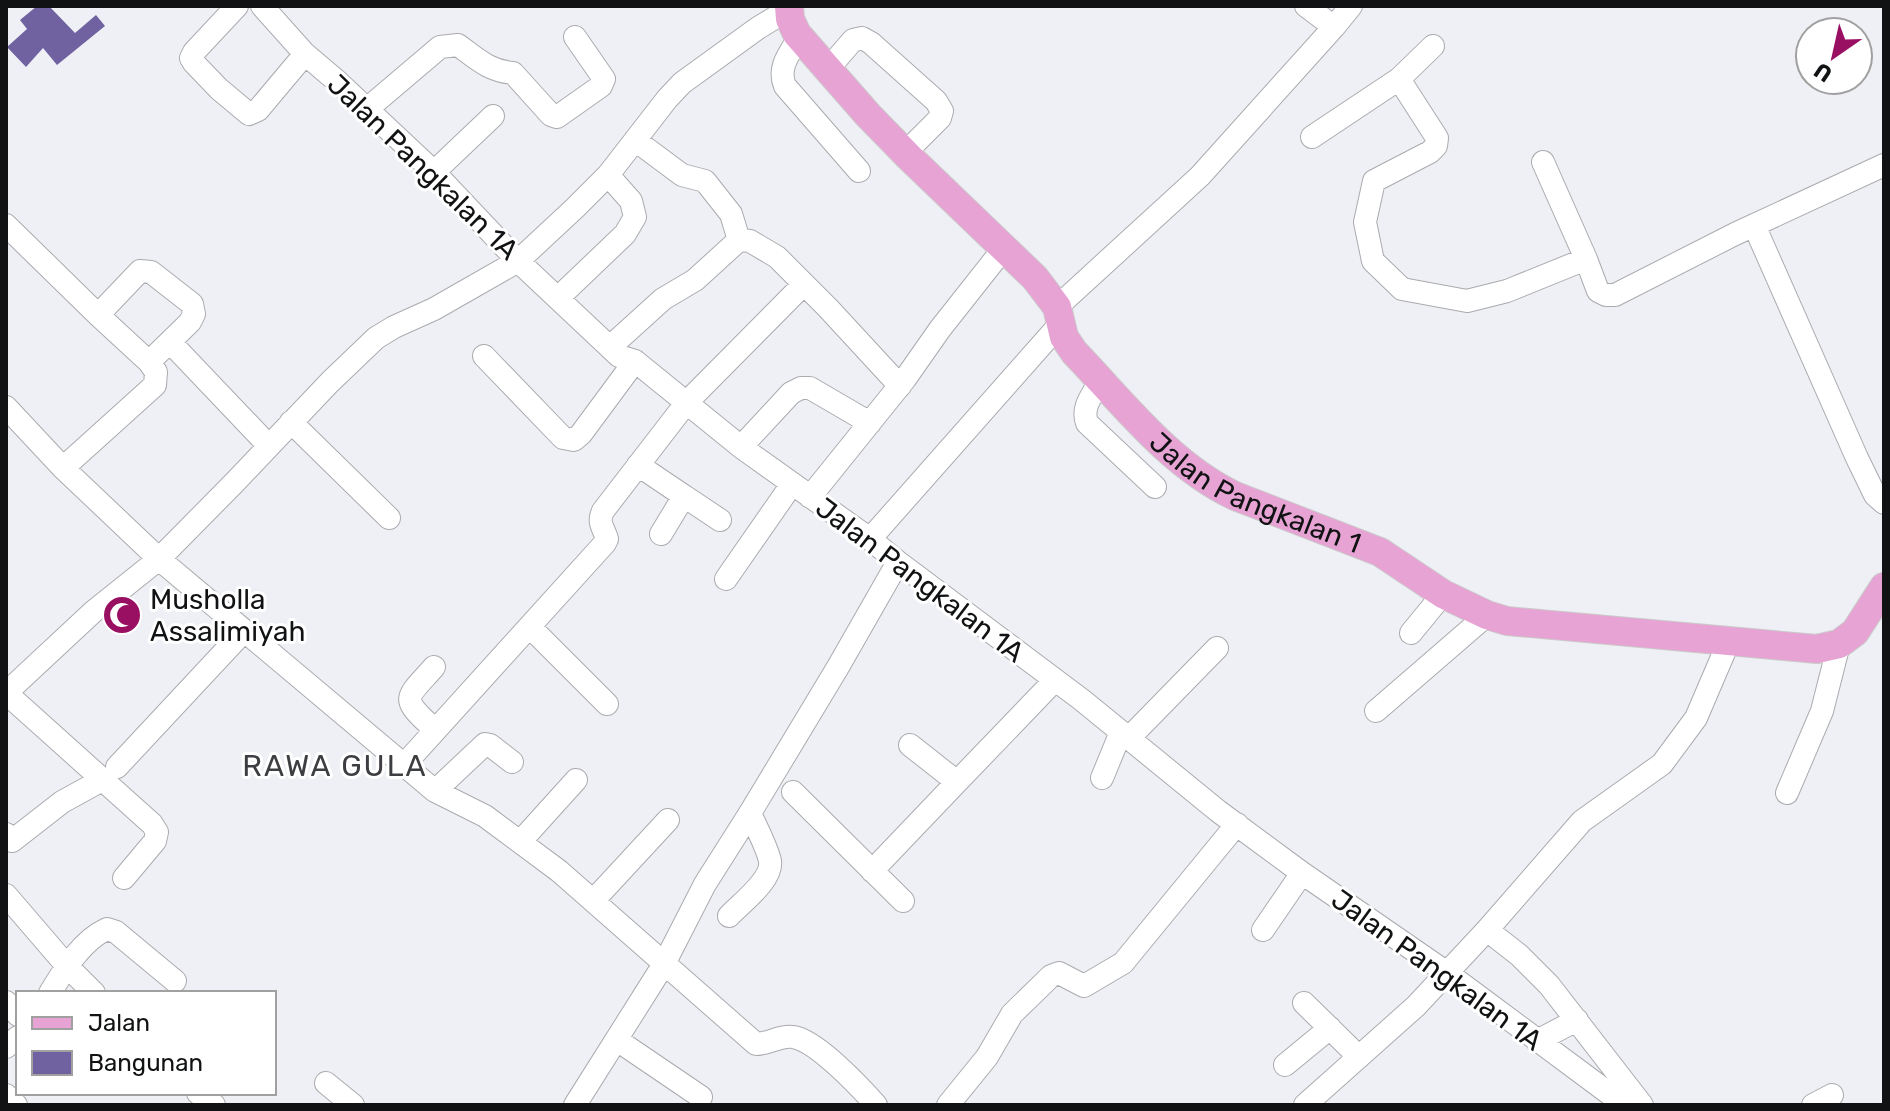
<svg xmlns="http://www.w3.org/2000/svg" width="1890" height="1111" viewBox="0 0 1890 1111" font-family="Rubik,sans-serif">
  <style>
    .building { fill: #7062a0 }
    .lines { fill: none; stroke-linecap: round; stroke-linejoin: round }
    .minor-casing { stroke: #aaabaf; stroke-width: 24 }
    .major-casing { stroke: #cbcbcb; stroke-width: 30 }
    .minor { stroke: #fff; stroke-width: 22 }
    .major { stroke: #e6a3d3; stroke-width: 28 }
    .labels { text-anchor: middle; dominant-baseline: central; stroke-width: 6; stroke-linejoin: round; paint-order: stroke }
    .street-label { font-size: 28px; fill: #111213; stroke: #fff }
    .poi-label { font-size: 28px; fill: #111213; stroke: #fff; text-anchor: start }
    .neighbourhood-label { font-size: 30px; letter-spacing: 2px; fill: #3d3e41; stroke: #fff }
  </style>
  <rect width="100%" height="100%" fill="#eff0f5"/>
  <!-- building -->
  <path class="building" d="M37 6H49L75 33 96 15 105 26 57 65 43 48 26 67 7 47 27 29 20 20Z"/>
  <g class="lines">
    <!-- minor casing -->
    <g class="minor-casing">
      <path id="minor" d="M237 6 194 52 191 58 194 63 219 89 249 114 258 110 305 54
        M262 6 305 54 338 82 434 172 518 261 619 356 635 361 741 447 870 539 898 562 1082 700 1218 811 1302 873 1447 973 1614 1097 1622 1105
        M1306 6 1334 27
        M800 36C790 53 777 67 785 86L859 171
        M1433 46 1399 79 1437 138 1436 146 1430 152 1374 181 1365 222 1373 261 1402 289 1467 301 1507 291 1586 259 1598 291 1606 295H1615L1735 234 1884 165
        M828 69 853 40 862 38 871 43 936 101 942 111 940 118 905 153
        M367 109 440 47 458 45C477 59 489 71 513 73L551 115 557 117 601 86 604 79 575 37
        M1312 137 1399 79
        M1543 162 1586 259
        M434 172 493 116
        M6 225 98 315 149 362 190 322 194 314 192 304 151 272 140 271 98 315
        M1754 225 1857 458 1875 495 1884 503
        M739 240 750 241 777 257 828 308 900 386
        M558 298 625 234 635 217 631 201 608 175
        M1057 307 1200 176 1334 27 1351 6
        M170 342 269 446
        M610 347 663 299 695 280 739 240 731 214 705 181 682 175 635 140
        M484 356 563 438 574 440 581 434 635 361
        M1101 380C1093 394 1081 407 1087 423L1155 487
        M6 407 63 468 159 559 435 791 485 816 559 871 756 1044C769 1044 780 1035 793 1037 816 1040 860 1087 876 1105
        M291 422 389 518
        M741 447 791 393 801 388H810L870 423
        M638 465 684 496 661 534
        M63 468 155 385 156 372 149 362
        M684 496 720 520
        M810 497 905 379 940 329 1004 248
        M870 539 1061 323
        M726 579 792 484
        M530 627 607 704
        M1411 633 1443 594
        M1376 711 1487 615
        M433 728C399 697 406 699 434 667
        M1129 738 1217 648
        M404 765 605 543 607 539C604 528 597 523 603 511L687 402 804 284
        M117 767 243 632
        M1102 778 1121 732
        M957 782 1055 680
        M435 791 485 744 490 745 512 762
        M793 792 903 901
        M1787 793 1822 711 1839 644
        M6 834 12 841 62 802 102 780
        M520 842 576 780
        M872 871 957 782 910 745
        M124 878 155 841 157 832 152 824 6 693 94 611 159 559 235 482 330 382 376 338 394 327 434 309 518 261 575 208 608 175 667 99 682 83 758 28 789 9
        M6 895 67 966 94 993
        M593 901 668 820
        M729 916C741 903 773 880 770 861 767 847 756 827 750 813
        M1263 930 1302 873
        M1487 930 1519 955 1549 985 1642 1105
        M50 993C64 970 82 940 107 929L116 932 175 981
        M6 1002 18 1015
        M1304 1003 1359 1057
        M617 1040 701 1097
        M1537 1041 1577 1020
        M6 1047 18 1037
        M1285 1065 1330 1028
        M326 1083 353 1105
        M198 1093 214 1105
        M6 1095 16 1105
        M575 1105 664 964 705 884 750 813 838 667 898 562
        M948 1105 987 1057 1012 1014 1051 976 1059 973 1084 986 1123 963 1237 824
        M1305 1105 1416 1006 1487 930 1582 821 1662 764 1696 718 1729 641
        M1813 1105 1832 1095"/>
    </g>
    <!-- major casing -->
    <g class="major-casing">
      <g id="major">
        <path id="s1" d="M789 6 790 19 797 34 868 115 909 157 1035 278 1057 307 1064 337 1074 352C1123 403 1170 465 1235 496L1380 552 1443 594 1487 615 1507 621 1817 649 1839 644 1855 632 1884 587"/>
      </g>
    </g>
    <!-- minor -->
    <use href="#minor" class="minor"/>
    <!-- major -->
    <use href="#major" class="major"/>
  </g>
  <!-- icons -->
  <defs>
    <g id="mosque-disc" transform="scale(2)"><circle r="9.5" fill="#990f62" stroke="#fff"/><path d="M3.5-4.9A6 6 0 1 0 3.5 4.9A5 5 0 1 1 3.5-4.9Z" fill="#fff"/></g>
  </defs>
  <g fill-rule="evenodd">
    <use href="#mosque-disc" x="122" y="615"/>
  </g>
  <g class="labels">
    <!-- street labels -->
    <g class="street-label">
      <text transform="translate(423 167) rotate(44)">Jalan Pangkalan 1A</text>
      <text stroke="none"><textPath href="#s1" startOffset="690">Jalan Pangkalan 1</textPath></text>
      <text transform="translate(920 580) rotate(37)">Jalan Pangkalan 1A</text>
      <text transform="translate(1437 970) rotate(36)">Jalan Pangkalan 1A</text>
    </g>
    <!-- poi labels -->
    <g class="poi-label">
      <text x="150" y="599">Musholla<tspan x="150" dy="32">Assalimiyah</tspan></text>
    </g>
    <!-- neighbourhood labels -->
    <g class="neighbourhood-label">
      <text x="335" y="766">RAWA GULA</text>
    </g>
  </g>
  <!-- border -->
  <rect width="1890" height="1111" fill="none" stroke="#111213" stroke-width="16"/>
  <!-- legend -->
  <rect x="16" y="991" width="260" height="104" fill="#ffffff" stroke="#a0a0a1" stroke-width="2"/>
  <rect x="32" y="1017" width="40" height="12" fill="#e6a3d3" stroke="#a0a0a1" stroke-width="2"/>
  <text x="88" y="1031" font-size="24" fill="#111213">Jalan</text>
  <rect x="32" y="1051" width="40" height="24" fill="#7062a0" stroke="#a0a0a1" stroke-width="2"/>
  <text x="88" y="1071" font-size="24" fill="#111213">Bangunan</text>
  <!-- north arrow -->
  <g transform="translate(1834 56) rotate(214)"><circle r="38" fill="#ffffff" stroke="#a0a0a1" stroke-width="2"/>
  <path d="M0-6L14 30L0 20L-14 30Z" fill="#990f62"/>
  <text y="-12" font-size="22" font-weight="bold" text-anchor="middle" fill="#111213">U</text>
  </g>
</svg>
